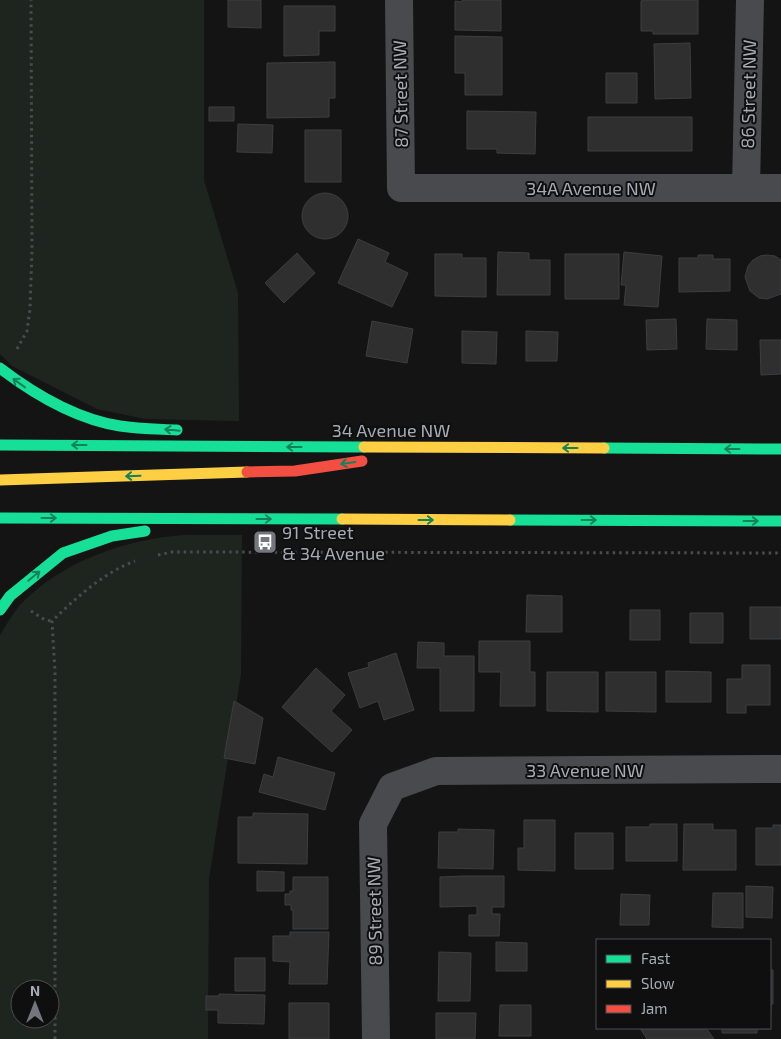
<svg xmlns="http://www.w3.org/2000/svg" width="781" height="1039" viewBox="0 0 781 1039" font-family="'Exo 2',sans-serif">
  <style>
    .green { fill: #1e251f; fill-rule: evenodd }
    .building { fill: #2f2f30; stroke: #3d3e41 }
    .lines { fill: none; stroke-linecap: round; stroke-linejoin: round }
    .path { stroke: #4a4c4f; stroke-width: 3; stroke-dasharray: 2.5 4; stroke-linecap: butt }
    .street { stroke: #494a4d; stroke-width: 28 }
    .fast { stroke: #16e098; stroke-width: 11 }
    .slow { stroke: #ffcf43; stroke-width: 11 }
    .jam { stroke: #f24e42; stroke-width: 11 }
    .oneway { stroke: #13825b }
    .labels { text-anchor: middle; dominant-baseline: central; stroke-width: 4; stroke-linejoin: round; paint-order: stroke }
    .street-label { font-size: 18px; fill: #a6abb5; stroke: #0f0f10 }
    .poi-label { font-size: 18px; fill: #a6abb5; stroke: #0f0f10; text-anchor: start }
  </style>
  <rect width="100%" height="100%" fill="#141415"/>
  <!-- green -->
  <path class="green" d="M0 0H204V180L238 293 239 421 145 419 97 409 12 366 0 354Z
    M185 535H242L241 674 209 879 208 1039H0V635C6 625 12 615 19 606 62 561 125 539 185 535ZM20 989H50V1019H20Z"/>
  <!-- building -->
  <path class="building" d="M228 0H261V28L228 27Z
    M462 0H501V31L455 30V1L462 2Z
    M643 0H698V34H653V31H641V1Z
    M284 6H335V31H319V55L284 56Z
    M455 36 502 37V95H465V73H455Z
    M690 43 691 98 655 99 654 44Z
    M335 62V98H329V117L267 118V63Z
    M606 73H637V103H606Z
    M209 107H234V121H209Z
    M467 111 536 112 535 154 497 153V149H467Z
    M588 117H692V151H588Z
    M238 124 273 125 272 153 237 152Z
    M305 130H341V182H305Z
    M302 216a23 23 0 1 1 46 0a23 23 0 1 1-46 0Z
    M358 239 389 253 385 262 408 273 392 307 338 283Z
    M498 252 529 253V260H550V295H497Z
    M624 252 662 256 658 307 624 305 626 285H621Z
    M297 253 315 273 284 303 265 283Z
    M435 254H462V258H486V297L435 296Z
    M565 254H619V299H565Z
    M698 255H713V259H730V291L679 292V258H698Z
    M767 255 775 256 781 260V294L767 299 759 298 750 291 745 277 748 266 753 260 760 256Z
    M676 319 677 349 647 350 646 320Z
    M707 319 737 320V350L706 349Z
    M372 321 413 329 407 363 366 356Z
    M462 331 497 332 496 364 462 363Z
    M526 331 558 332 557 361H526Z
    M760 340H781V374L761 375Z
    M527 595 562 596V632H526Z
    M750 607H781V639H750Z
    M630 610H660V640H630Z
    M690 613H723V643H690Z
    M479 641H530V672H535V706H500L501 672H479Z
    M418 642 444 643V656H474V711H440V668H417Z
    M396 653 414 710 384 720 378 701 360 708 348 673 369 667 368 663Z
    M742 665H770V705H746V713H727V679H742Z
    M316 668 345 695 331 711 352 730 332 752 282 707Z
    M666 671 711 672V702H666Z
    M547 672H598V712L547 711Z
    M606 672H656V712L606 711Z
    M234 701 263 718 255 764 224 758Z
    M278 757 335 773 325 810 259 792 264 774 273 777Z
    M253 813 308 814 307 864 238 863V817H253Z
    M524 820H555V871L518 870V848H524Z
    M650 824H677V861H626V827H650Z
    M684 824H713V830H736V870H683Z
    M773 825H781V865H756V828H773Z
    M458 829 494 830 493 869 438 868 439 832H458Z
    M575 833H613V869H575Z
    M257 871 284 872V891H257Z
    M464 876H504V907H492V914H500L499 936H469V915H477V906L440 907V877Z
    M293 877H328V929H293V910H291V905H285V894H290V891H293Z
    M746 886 773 887 772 918 746 917Z
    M713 893H743V928L712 927Z
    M621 894 650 895 649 925H620Z
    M290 932H329L327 984H289L290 962 273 961V936H290Z
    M496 942 527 943V971H496Z
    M439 952 471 953 470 1001H438Z
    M235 958H265V991H235Z
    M770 970H773V1004H771L770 1029H757V1033H722V1028H770Z
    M219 994 265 995 264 1024 218 1023V1010H206V996H219Z
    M289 1003H329V1039H289Z
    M500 1005H531V1036H499Z
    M436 1013H476L475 1039H436Z
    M640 1028H706L714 1039H647Z"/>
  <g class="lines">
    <!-- path -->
    <path class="path" d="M17 349 27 331 30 309 32 250 31 0
      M158 555 172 552 781 553
      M31 611 45 620 52 621
      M55 1039V672L52 621C76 598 103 573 135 561"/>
    <!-- street -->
    <path class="street" d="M399 0 401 188H781
      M746 187 750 0
      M376 1039 373 824 392 787 436 771 781 769"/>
    <!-- fast -->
    <path class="fast" d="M0 368C34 394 77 419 120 426 139 429 158 429 177 430
      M0 445 364 447
      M604 448 781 449
      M0 518 342 519
      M510 520 781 521
      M0 610 10 596 63 553 112 536 145 531"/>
    <!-- slow -->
    <path class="slow" d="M364 447 604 448
      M0 480 247 472
      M342 519 510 520"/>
    <!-- jam -->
    <path class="jam" d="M247 472 295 471 362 461"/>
  </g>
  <!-- one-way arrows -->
  <defs><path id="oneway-shaft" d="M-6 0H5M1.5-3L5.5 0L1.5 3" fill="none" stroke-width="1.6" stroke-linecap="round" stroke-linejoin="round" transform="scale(1.25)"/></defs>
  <g class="oneway">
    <use href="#oneway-shaft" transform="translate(19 383) rotate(-144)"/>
    <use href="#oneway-shaft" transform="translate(172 430) rotate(-174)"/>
    <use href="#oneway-shaft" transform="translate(79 445) rotate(-180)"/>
    <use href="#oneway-shaft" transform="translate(294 447) rotate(-180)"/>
    <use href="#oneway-shaft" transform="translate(570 448) rotate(-180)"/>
    <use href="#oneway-shaft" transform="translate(732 449) rotate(-180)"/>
    <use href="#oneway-shaft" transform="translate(348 463) rotate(172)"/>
    <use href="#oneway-shaft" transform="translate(133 476) rotate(178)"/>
    <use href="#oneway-shaft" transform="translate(49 518)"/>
    <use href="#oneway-shaft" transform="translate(264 519)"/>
    <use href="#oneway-shaft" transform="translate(426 520)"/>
    <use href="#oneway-shaft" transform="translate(589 520)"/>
    <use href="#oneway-shaft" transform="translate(751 521)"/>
    <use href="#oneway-shaft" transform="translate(34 576) rotate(-39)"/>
  </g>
  <!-- icons -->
  <defs>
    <g id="bus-square" transform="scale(1.25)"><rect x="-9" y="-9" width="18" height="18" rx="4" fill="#73767d" stroke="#0f0f10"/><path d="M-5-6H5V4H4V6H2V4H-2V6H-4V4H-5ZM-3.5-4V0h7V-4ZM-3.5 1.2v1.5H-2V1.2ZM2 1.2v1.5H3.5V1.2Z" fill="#fff"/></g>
  </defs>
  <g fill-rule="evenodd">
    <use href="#bus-square" x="265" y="542"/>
  </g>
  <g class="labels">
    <!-- street labels -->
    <g class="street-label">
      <text transform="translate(400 94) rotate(-91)">87 Street NW</text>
      <text transform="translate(748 94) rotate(-89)">86 Street NW</text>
      <text x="591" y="188">34A Avenue NW</text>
      <text x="391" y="430">34 Avenue NW</text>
      <text x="585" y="770">33 Avenue NW</text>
      <text transform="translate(374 911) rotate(-91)">89 Street NW</text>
    </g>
    <!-- poi labels -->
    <g class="poi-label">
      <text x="282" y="532">91 Street<tspan x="282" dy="21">&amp; 34 Avenue</tspan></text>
    </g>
  </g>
  <!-- legend -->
  <rect x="596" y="939" width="175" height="90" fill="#0f0f10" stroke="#4b4d52"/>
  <rect x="606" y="955" width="25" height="8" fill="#16e098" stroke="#4b4d52"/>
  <text x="641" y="964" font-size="15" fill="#a6abb5">Fast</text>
  <rect x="606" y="980" width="25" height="8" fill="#ffcf43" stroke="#4b4d52"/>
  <text x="641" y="989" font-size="15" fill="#a6abb5">Slow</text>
  <rect x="606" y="1005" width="25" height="8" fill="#f24e42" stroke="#4b4d52"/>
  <text x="641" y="1014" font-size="15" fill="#a6abb5">Jam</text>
  <!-- north arrow -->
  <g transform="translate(35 1004)"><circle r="24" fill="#0f0f10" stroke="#4b4d52"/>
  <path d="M0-4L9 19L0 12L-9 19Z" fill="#73767d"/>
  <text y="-8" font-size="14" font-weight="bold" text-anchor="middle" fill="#a6abb5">N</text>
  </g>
</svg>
